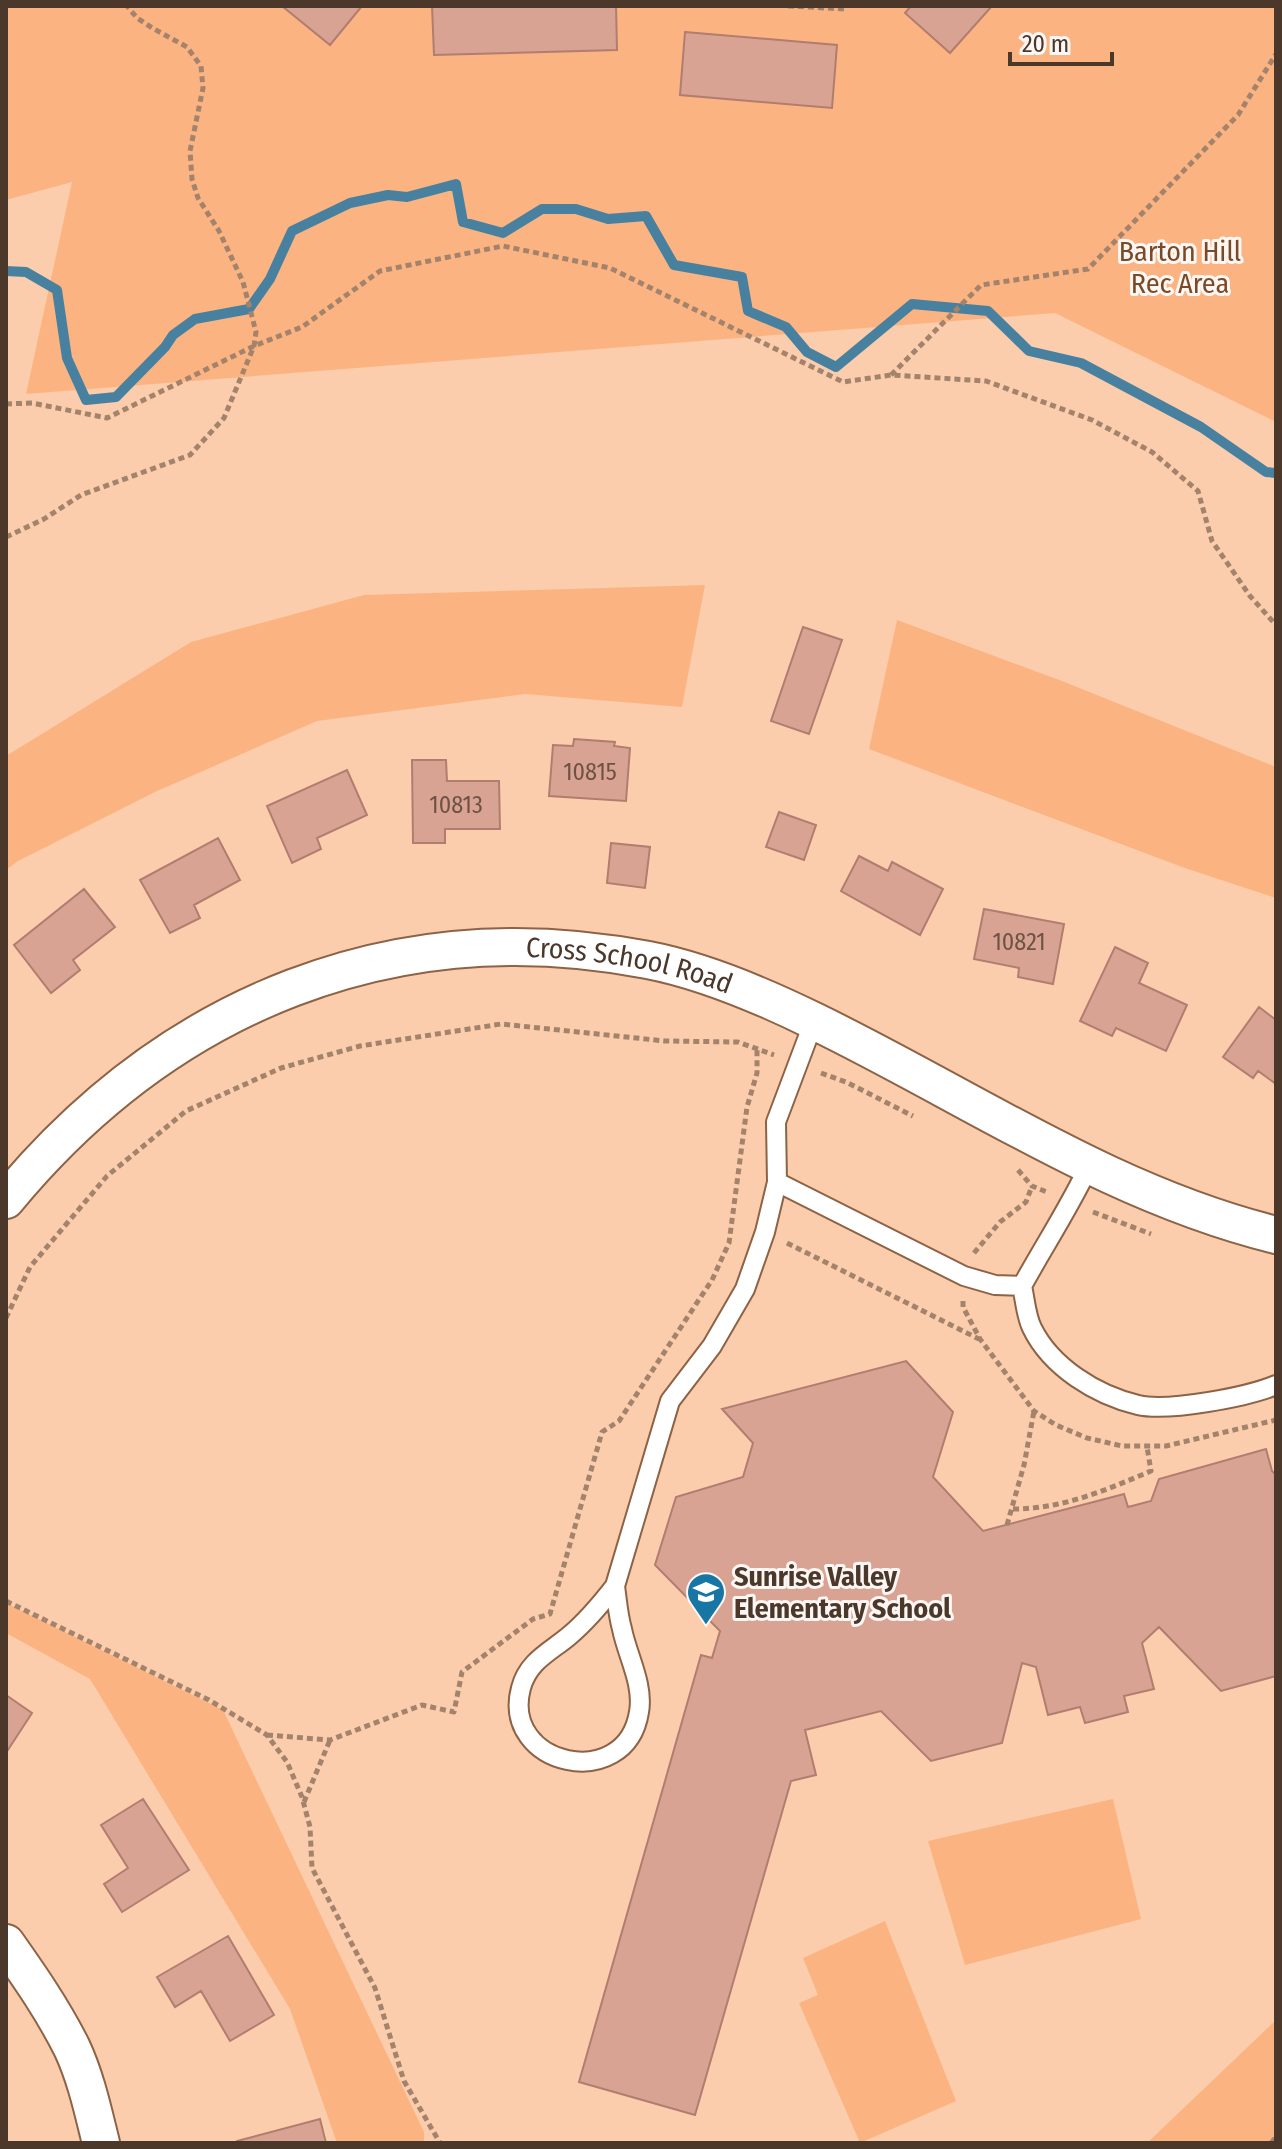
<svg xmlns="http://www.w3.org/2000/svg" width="1282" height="2149" viewBox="0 0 1282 2149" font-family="'Fira Sans Condensed',sans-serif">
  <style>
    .green { fill: #fbb481 }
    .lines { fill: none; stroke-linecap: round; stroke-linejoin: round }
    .stream { stroke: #48819f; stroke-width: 10 }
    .building { fill: #d9a394; stroke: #b17d6f; stroke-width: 2 }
    .lane-casing { stroke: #8c6346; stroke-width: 22 }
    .street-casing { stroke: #8c6346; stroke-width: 40 }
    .path { stroke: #a4836c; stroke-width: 5; stroke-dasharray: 6 4; stroke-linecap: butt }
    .lane { stroke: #fff; stroke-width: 18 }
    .street { stroke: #fff; stroke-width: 36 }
    .labels { text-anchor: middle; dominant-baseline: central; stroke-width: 6; stroke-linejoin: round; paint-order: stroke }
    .number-label { font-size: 24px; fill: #6e5345 }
    .park-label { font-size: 28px; fill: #7b4923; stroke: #fcf7f4 }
    .street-label { font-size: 28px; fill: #4b382b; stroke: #fcf7f4 }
    .poi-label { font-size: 28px; font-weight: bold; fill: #4b382b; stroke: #fcf7f4; text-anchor: start }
  </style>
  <rect width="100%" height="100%" fill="#fccdac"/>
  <!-- green -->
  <path class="green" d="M6 6H1276V422L1055 313 26 394 72 182 6 200Z
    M705 585 682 707 525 694 317 721 155 792 18 861 6 870V756L191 642 364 595Z
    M897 620 1062 681 1276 767V898L1182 867 869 749Z
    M6 1603 223 1710 424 2132V2143H337L290 2009 90 1679 6 1633Z
    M1113 1799 1141 1919 965 1965 928 1841Z
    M885 1921 956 2101 860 2143 799 2003 818 1995 803 1958Z
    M1276 2020V2143H1147Z"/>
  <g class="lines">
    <!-- stream -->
    <path class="stream" d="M6 271 26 272 57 290 67 358 86 400 116 397 165 347 173 335 195 319 249 309 270 279 292 231 350 203 388 195 407 197 456 184 463 222 503 233 542 209H576L608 219 646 216 674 265 742 277 748 311 786 327 807 352 836 367 912 304 988 311 1029 351 1081 363 1201 427 1266 472 1276 473"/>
  </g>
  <!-- building -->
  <path class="building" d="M282 6H362L330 45Z
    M432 6H616L617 50 434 55Z
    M911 6H992L950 53 905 13Z
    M685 32 837 45 832 108 680 95Z
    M803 627 842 640 809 734 771 721Z
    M574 739 615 742 614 746 630 748 626 801 549 796 553 745 573 746Z
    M412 760H446L447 781H499L500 829H445V843H413Z
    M347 770 367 815 317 838 321 849 292 863 267 806Z
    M779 812 816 825 804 860 766 847Z
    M218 838 240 880 194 905 200 918 170 933 140 880Z
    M611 843 650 847 645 888 607 883Z
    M859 856 888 871 892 862 943 889 920 935 841 891Z
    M84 889 115 927 73 960 80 970 51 993 14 945Z
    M984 909 1064 924 1053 984 1018 977 1019 968 974 959Z
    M1115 947 1148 963 1139 983 1187 1005 1166 1051 1116 1028 1112 1036 1080 1021Z
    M1259 1007 1276 1020V1084L1258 1071 1253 1078 1223 1057Z
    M906 1361 953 1412 933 1477 983 1531 1124 1494 1128 1507 1151 1501 1159 1479 1266 1449 1272 1471 1276 1475V1676L1221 1691 1159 1627 1142 1643 1154 1689 1124 1696 1128 1712 1085 1723 1080 1707 1048 1715 1036 1667 1022 1663 1002 1743 931 1761 881 1711 805 1730 816 1775 791 1781 695 2115 579 2082 701 1655 712 1658 720 1631 655 1565 676 1497 743 1477 753 1443 722 1409Z
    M6 1695 32 1713 6 1753Z
    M143 1799 189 1870 122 1912 104 1884 128 1868 101 1825Z
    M228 1936 274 2015 230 2041 201 1991 175 2007 157 1977Z
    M320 2119 326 2143H237V2141Z"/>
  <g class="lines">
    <!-- lane casing -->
    <g class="lane-casing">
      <path id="lane" d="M1089 1166C1069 1208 1044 1246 1022 1286 1025 1299 1026 1316 1032 1328 1051 1367 1096 1395 1138 1405 1168 1412 1247 1397 1276 1385
        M777 1182 964 1276 995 1285 1022 1286
        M615 1586 670 1401 712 1346 745 1289 765 1232 777 1182 776 1122 814 1021
        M615 1586C617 1600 618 1615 622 1629 627 1655 644 1684 639 1712 626 1794 500 1766 521 1688 528 1661 550 1652 569 1636 587 1621 601 1604 615 1586Z"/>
    </g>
    <!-- street casing -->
    <g class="street-casing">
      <g id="street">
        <path id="s1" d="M6 1200C169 1003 394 911 648 960 705 971 763 996 814 1021 967 1095 1109 1194 1276 1235"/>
        <path d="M6 1943C30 1977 53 2010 72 2048 86 2078 93 2111 101 2143"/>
      </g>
    </g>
    <!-- path -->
    <path class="path" d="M788 6 845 9V6
      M891 375 981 285 1088 269 1238 115 1276 54
      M6 404 32 403 107 418 254 346 302 327 380 271 503 246 610 268 843 382 891 375 986 381 1092 420 1152 452 1198 491 1212 541 1250 596 1276 625
      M6 537 44 519 81 495 190 455 224 418 254 346 256 332 243 282 219 231 198 198 192 179 190 151 203 88 201 66 187 47 154 29 137 18 127 6
      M821 1073 846 1082 913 1116
      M1018 1170 1032 1186 1047 1192
      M1093 1212 1151 1234
      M787 1243 979 1339
      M974 1253 1000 1222 1026 1202 1032 1186
      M963 1301V1307L980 1339 1034 1411 1056 1425 1087 1438 1122 1446H1166L1276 1420
      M6 1318 30 1267 107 1176 186 1111 281 1068 360 1046 501 1024 665 1041 738 1042 774 1055
      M1013 1509C1063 1509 1106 1490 1151 1471L1147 1447
      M1007 1525 1024 1465 1034 1411
      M6 1601 209 1700 267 1735 287 1762 302 1797 310 1827 312 1868 375 1988 404 2081 440 2143
      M267 1735 330 1740 422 1705 454 1712 462 1672 533 1619 550 1614 602 1432 619 1421 712 1280 729 1243 747 1107 757 1073V1049
      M304 1802 330 1740
      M1271 2143 1276 2137"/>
    <!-- lane -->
    <use href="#lane" class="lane"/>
    <!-- street -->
    <use href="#street" class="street"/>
  </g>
  <!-- icons -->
  <defs>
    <g id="school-pin" transform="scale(2)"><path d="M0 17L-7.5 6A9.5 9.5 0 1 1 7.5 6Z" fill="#1776a3" stroke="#fcf7f4"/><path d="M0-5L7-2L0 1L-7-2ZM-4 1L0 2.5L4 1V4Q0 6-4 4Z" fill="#fff"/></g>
  </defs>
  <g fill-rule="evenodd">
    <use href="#school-pin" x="706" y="1592"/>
  </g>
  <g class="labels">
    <!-- number labels -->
    <g class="number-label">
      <text x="590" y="772">10815</text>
      <text x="456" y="805">10813</text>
      <text x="1019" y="942">10821</text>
    </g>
    <!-- park labels -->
    <g class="park-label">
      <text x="1180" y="251">Barton Hill<tspan x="1180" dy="32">Rec Area</tspan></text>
    </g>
    <!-- street labels -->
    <g class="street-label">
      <text stroke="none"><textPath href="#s1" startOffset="704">Cross School Road</textPath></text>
    </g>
    <!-- poi labels -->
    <g class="poi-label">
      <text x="734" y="1576">Sunrise Valley<tspan x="734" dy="32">Elementary School</tspan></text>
    </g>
  </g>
  <!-- border -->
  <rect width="1282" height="2149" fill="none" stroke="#4b382b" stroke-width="16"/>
  <!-- scale -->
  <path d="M1010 52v12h102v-12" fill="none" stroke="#4b382b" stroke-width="4"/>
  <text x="1022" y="52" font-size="24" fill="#4b382b" stroke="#fcf7f4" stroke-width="6" paint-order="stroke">20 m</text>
</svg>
